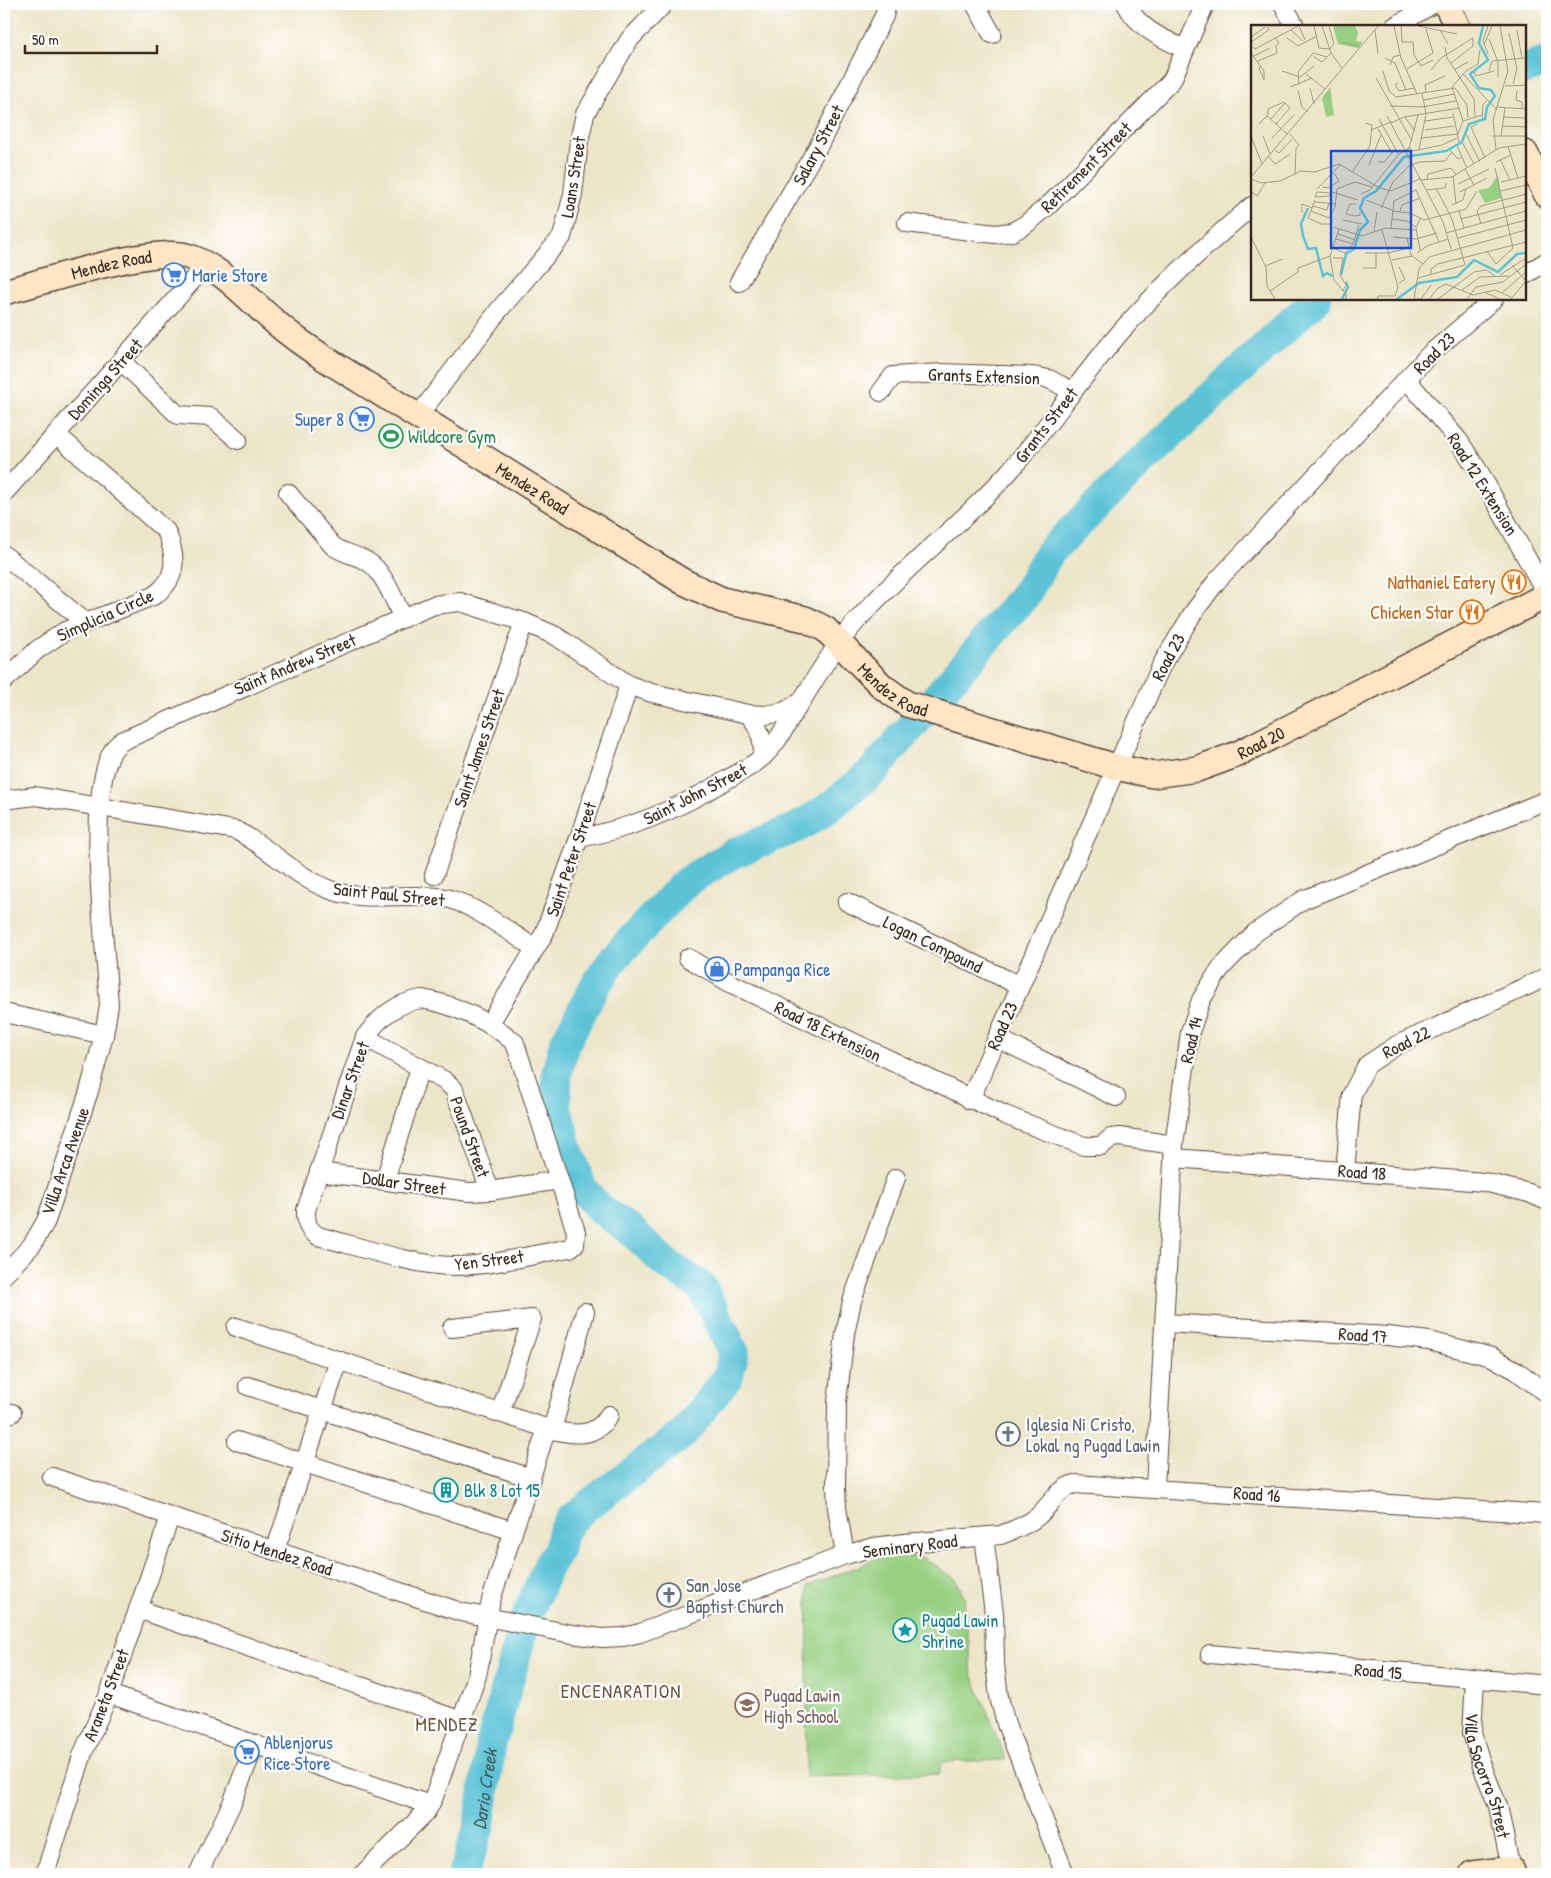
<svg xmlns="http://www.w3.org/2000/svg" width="1551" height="1878" viewBox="0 0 1551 1878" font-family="'Patrick Hand',sans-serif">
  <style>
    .green { fill: #98d083; stroke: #6a7d50 }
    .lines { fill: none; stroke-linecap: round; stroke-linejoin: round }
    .river { stroke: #5bc3d7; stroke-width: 31 }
    .street-casing { stroke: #564638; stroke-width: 20 }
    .secondary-casing { stroke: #564638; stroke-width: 28 }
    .street { stroke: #fff; stroke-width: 18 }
    .secondary { stroke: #fde5c5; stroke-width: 25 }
    .labels { text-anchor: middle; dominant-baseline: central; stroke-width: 4.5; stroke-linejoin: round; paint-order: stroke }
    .street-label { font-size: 18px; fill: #3b2a1e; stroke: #fff }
    .shop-label { font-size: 18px; fill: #366cbe; stroke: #fff; text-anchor: start }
    .leisure-label { font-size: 18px; fill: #27864d; stroke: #fff; text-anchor: start }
    .food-label { font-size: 18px; fill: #c56008; stroke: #fff; text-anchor: end }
    .worship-label { font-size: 18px; fill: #5b616d; stroke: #fff; text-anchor: start }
    .culture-label { font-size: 18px; fill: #0d838f; stroke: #fff; text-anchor: start }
    .education-label { font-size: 18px; fill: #785e54; stroke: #fff; text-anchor: start }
    .neighbourhood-label { font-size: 19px; letter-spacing: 1px; fill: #6b543d; stroke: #fff }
    .water-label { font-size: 19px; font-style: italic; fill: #46605f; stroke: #fff }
    .inset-river { fill: none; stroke: #5bc3d7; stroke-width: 2.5 }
    .inset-road { fill: none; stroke: #a69a84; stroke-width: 1 }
    .view { fill: #1d4ed8; fill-opacity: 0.15; stroke: #1d4ed8; stroke-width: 2.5 }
    .inset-edge { fill: none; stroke: #3b2a1e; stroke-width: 2.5 }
  </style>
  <rect width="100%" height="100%" fill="#fff"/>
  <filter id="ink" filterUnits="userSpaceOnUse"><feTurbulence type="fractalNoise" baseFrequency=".02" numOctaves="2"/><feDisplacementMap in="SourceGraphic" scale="10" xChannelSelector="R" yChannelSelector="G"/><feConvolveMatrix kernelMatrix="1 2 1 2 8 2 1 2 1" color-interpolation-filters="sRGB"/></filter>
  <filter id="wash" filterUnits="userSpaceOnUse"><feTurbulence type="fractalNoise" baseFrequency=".0096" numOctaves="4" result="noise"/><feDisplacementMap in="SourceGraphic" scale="20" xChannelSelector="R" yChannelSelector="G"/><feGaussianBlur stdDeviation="1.12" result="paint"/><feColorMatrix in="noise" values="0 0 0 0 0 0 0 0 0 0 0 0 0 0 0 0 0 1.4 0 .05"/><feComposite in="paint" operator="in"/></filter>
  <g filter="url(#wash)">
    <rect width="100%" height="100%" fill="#ede5c8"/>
    <!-- green -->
    <path class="green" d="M889 1554 924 1558 956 1579 964 1597 972 1674 1006 1760 942 1762 939 1774 806 1777 808 1586Z"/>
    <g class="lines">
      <!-- river -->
      <g class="river">
        <path d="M1525 69 1547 62"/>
        <path id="s1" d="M463 1874 479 1827 491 1744 526 1618 549 1564 559 1549 562 1533 571 1519 588 1505 683 1434 728 1377 734 1352 702 1287 664 1262 634 1233 600 1209 582 1188 568 1150 556 1106 557 1072 564 1045 595 986 614 958 686 882 734 853 798 827 826 810 872 772 1025 595 1050 552 1137 466 1316 299"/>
      </g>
    </g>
  </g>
  <g filter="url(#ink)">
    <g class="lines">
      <!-- street casing -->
      <g class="street-casing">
        <g id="street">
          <path d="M975 4 992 34"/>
          <path d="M1126 4C1138 28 1161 38 1185 49"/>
          <path d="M1283 4 1295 26"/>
          <path d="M1395 26 1433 4"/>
          <path d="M907 223 995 234 1012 232 1025 225 1050 204 1172 80 1205 4"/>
          <path d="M1525 275 1547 261"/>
          <path d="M739 282 819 145 884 16 887 4"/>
          <path d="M121 361 178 415 211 417 238 440"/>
          <path d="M1408 381 1459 441 1481 475 1547 595"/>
          <path d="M881 392 893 376 941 373 1033 376 1049 379 1072 391"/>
          <path d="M418 416 499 310 562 237 573 194 579 141 585 114 629 40 664 4"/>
          <path d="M4 493 206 265"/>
          <path d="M288 493 333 546C344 554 357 555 368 562 383 570 395 602 403 618"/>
          <path d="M4 555 85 622"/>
          <path d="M4 681 37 650 65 631 153 596C178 580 177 556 166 531L56 434"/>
          <path d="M748 714C760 727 763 738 763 757"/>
          <path d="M4 800 35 796 235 830C268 846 293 875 328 889 364 904 408 891 446 898 471 903 512 934 535 948"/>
          <path d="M579 838C633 829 682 807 728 779 738 773 751 767 760 759 779 743 787 722 801 702 817 675 834 647 854 624 901 570 959 527 1007 474 1049 427 1083 374 1125 327 1164 283 1207 244 1252 206"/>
          <path d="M434 875 524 622"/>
          <path d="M847 902 1020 986"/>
          <path d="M688 958 730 983 1005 1115 1084 1146H1101L1111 1138 1120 1137 1174 1145"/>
          <path d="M421 999C451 1003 492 1022 515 1043L576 1232 575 1244 570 1248C531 1255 491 1266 453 1266 414 1266 357 1246 318 1236 307 1229 306 1223 306 1210L365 1037C380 1017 396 1003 421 999Z"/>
          <path d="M4 1013 104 1035"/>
          <path d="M490 1023 544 934 579 838 629 685"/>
          <path d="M365 1037 445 1081 454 1089 490 1191 559 1180"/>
          <path d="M997 1038 1116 1097"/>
          <path d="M970 1100 1162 664 1193 613 1216 582 1430 354 1494 299"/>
          <path d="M1174 1158 1484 1182 1529 1193 1547 1201"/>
          <path d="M1345 1171 1352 1094 1367 1065 1397 1045 1547 977"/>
          <path d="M319 1172 469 1192 490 1191"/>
          <path d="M385 1180 420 1068"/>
          <path d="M4 1275 32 1245 46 1221 89 1091 104 1035 109 1005C106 946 85 801 112 752 114 748 118 744 122 741L403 618 434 605 460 602 524 622 556 636 629 685 652 693 748 714 765 715 783 712 799 703"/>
          <path d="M1165 1323 1388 1336 1429 1341 1492 1357 1517 1371 1547 1394"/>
          <path d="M236 1327 552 1430C575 1435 596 1438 609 1415"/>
          <path d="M452 1328 532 1319 500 1413"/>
          <path d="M248 1386 531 1478"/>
          <path d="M4 1414 12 1413"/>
          <path d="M552 1430 585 1312"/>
          <path d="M237 1441 513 1531"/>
          <path d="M52 1477 461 1612 572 1634 602 1638 623 1637 640 1633 845 1555 874 1547 905 1543 1001 1535C1013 1530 1026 1526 1037 1517 1049 1507 1059 1487 1075 1484L1547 1514"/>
          <path d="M1155 1487 1174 1145 1190 1032 1201 1000 1220 969 1256 932 1303 900 1547 800"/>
          <path d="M984 1537 994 1613 995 1664 999 1697 1006 1724 1065 1874"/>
          <path d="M275 1551 339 1360"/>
          <path d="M845 1555 837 1508 836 1488 837 1402 845 1334 852 1301 896 1178"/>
          <path d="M138 1609 462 1721"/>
          <path d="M1210 1654 1547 1685"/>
          <path id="s2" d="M1475 1680 1472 1733 1481 1763 1498 1806 1511 1869"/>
          <path d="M109 1694 430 1805"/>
          <path d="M45 1874 83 1753 109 1694 170 1517"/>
          <path d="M198 1874 232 1803 255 1744"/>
          <path d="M363 1874 426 1812 434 1797 477 1676 491 1600 547 1428"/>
        </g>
      </g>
      <!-- secondary casing -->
      <g class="secondary-casing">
        <g id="secondary">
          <path d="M1446 4 1457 26"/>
          <path d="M1525 153 1547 195"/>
          <path id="s3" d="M4 292C44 282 155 244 190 257 223 269 249 300 275 322 290 335 307 347 324 358L682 581 722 600 805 619 825 629 883 687 907 704 1116 767 1153 775 1197 769 1238 754 1547 595"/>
          <path d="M1472 1874 1511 1869 1513 1874"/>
        </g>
      </g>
      <!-- street -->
      <use href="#street" class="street"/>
      <!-- secondary -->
      <use href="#secondary" class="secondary"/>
    </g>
  </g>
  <!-- icons -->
  <defs>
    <g id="supermarket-ring" transform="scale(1.25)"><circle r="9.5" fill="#fff" stroke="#3f7fe0" stroke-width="1.5"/><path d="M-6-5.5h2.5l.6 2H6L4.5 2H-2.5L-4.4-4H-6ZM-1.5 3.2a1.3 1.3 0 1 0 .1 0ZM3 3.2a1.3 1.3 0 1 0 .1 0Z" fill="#3f7fe0"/></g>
    <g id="stadium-ring" transform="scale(1.25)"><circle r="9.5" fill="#fff" stroke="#2e9e5b" stroke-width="1.5"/><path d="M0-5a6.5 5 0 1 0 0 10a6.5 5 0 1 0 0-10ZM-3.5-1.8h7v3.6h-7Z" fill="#2e9e5b"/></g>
    <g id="restaurant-ring" transform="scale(1.25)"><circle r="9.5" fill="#fff" stroke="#e8710a" stroke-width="1.5"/><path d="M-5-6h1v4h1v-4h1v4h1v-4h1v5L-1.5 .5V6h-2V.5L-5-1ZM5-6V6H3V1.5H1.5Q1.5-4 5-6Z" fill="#e8710a"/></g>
    <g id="shop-ring" transform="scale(1.25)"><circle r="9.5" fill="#fff" stroke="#3f7fe0" stroke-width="1.5"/><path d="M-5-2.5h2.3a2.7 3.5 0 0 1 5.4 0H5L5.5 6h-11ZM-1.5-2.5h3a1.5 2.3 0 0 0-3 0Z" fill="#3f7fe0"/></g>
    <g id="church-ring" transform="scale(1.25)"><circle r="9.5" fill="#fff" stroke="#6b7280" stroke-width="1.5"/><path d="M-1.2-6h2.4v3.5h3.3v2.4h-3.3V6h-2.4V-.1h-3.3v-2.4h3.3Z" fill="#6b7280"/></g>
    <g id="building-ring" transform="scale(1.25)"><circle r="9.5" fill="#fff" stroke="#0f9aa8" stroke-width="1.5"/><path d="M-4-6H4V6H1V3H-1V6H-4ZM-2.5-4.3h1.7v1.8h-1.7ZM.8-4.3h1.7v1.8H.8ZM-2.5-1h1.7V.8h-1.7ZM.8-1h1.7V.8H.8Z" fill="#0f9aa8"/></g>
    <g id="sight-ring" transform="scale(1.25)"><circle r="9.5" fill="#fff" stroke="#0f9aa8" stroke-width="1.5"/><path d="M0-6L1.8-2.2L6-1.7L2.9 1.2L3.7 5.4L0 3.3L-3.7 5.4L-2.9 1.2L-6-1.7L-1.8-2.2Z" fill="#0f9aa8"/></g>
    <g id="school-ring" transform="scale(1.25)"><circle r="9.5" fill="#fff" stroke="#8d6e63" stroke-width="1.5"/><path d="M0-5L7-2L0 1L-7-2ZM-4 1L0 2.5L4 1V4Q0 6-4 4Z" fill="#8d6e63"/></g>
  </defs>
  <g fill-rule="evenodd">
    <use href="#supermarket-ring" x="174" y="275"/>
    <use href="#supermarket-ring" x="362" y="419"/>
    <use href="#stadium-ring" x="391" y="436"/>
    <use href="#restaurant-ring" x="1514" y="582"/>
    <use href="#restaurant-ring" x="1472" y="612"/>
    <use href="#shop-ring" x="717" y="969"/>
    <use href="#church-ring" x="1008" y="1434"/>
    <use href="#building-ring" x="446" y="1490"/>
    <use href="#church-ring" x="669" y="1595"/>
    <use href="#sight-ring" x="905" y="1630"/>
    <use href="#school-ring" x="747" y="1705"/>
    <use href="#supermarket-ring" x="247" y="1752"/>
  </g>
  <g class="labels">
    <!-- street labels -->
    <g class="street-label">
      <text transform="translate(818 145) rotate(-62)">Salary Street</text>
      <text transform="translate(1086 167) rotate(-45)">Retirement Street</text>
      <text transform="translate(573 177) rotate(-81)">Loans Street</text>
      <text stroke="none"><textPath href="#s3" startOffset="111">Mendez Road</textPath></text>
      <text transform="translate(1434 353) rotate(-45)">Road 23</text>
      <text transform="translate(984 376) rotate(2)">Grants Extension</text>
      <text transform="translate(105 379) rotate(-48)">Dominga Street</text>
      <text transform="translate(1046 425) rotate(-52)">Grants Street</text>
      <text transform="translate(1483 484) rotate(58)">Road 12 Extension</text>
      <text stroke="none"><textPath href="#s3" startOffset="605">Mendez Road</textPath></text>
      <text transform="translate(105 615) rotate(-24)">Simplicia Circle</text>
      <text transform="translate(1168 657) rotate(-62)">Road 23</text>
      <text transform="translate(295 664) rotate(-23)">Saint Andrew Street</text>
      <text stroke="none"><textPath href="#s3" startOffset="1025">Mendez Road</textPath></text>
      <text stroke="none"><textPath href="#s3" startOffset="1414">Road 20</textPath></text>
      <text transform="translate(479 748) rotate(-71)">Saint James Street</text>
      <text transform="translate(695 794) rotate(-27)">Saint John Street</text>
      <text transform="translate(571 859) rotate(-71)">Saint Peter Street</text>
      <text transform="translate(389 894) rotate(6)">Saint Paul Street</text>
      <text transform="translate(933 944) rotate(26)">Logan Compound</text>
      <text transform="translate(1002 1026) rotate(-66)">Road 23</text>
      <text transform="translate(828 1031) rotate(26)">Road 18 Extension</text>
      <text transform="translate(1191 1040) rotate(-77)">Road 14</text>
      <text transform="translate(1406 1042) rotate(-27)">Road 22</text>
      <text transform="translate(350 1080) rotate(-70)">Dinar Street</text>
      <text transform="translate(470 1137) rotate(70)">Pound Street</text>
      <text transform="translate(65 1161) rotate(-71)">Villa Arca Avenue</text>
      <text transform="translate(1362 1172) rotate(4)">Road 18</text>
      <text transform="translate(404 1183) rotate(8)">Dollar Street</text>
      <text transform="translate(489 1260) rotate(-7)">Yen Street</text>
      <text transform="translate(1363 1335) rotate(4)">Road 17</text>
      <text transform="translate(1257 1494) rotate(4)">Road 16</text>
      <text transform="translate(910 1546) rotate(-7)">Seminary Road</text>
      <text transform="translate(277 1552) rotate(18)">Sitio Mendez Road</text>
      <text transform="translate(1378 1671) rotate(5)">Road 15</text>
      <text transform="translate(106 1695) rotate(-69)">Araneta Street</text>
      <text stroke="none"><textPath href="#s2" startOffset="98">Villa Socorro Street</textPath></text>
    </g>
    <!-- shop labels -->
    <g class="shop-label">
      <text x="192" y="275">Marie Store</text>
      <text x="344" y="419" text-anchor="end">Super 8</text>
      <text x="734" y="969">Pampanga Rice</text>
      <text x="264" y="1742">Ablenjorus<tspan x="264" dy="21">Rice Store</tspan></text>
    </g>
    <!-- leisure labels -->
    <g class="leisure-label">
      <text x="408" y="436">Wildcore Gym</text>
    </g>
    <!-- food labels -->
    <g class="food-label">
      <text x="1496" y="582">Nathaniel Eatery</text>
      <text x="1454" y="612">Chicken Star</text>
    </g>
    <!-- worship labels -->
    <g class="worship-label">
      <text x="1026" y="1424">Iglesia Ni Cristo,<tspan x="1026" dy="21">Lokal ng Pugad Lawin</tspan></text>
      <text x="686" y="1585">San Jose<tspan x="686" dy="21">Baptist Church</tspan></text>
    </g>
    <!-- culture labels -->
    <g class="culture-label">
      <text x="464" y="1490">Blk 8 Lot 15</text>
      <text x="922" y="1620">Pugad Lawin<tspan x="922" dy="21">Shrine</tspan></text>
    </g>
    <!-- education labels -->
    <g class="education-label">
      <text x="764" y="1695">Pugad Lawin<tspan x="764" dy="21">High School</tspan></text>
    </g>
    <!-- neighbourhood labels -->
    <g class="neighbourhood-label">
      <text x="621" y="1691">ENCENARATION</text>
      <text x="447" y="1724">MENDEZ</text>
    </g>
    <!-- water labels -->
    <g class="water-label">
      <text stroke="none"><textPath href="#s1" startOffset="88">Dario Creek</textPath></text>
    </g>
  </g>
  <!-- overview -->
  <g transform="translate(1251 25)">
    <rect width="275" height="275" fill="#ede5c8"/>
    <path d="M82 1H104L107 8 105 16 112 17 107 23 87 19ZM79 62 83 90 75 92 71 73ZM247 150 250 173 234 178 227 165 238 163Z" fill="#98d083"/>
    <path class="inset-river" d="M57 183 50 199 52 211 57 224 65 223 72 251 76 248 81 251M90 250 95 229 103 224 109 205 117 197 109 183 113 173 125 166 153 132 195 126 211 117 218 99 234 94 236 82 244 71 240 65 228 63 219 49 237 35 228 18 232 1M91 274 97 262 95 257M146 274 168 258 206 252 223 235 247 247 266 229 275 228"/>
    <path class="inset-road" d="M48 1 54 15M63 1 68 23 79 24M71 1 80 28 91 43M78 1 83 19 79 24M143 1 150 33 166 69M150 1 151 17H162L163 30 170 41 182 35M167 1 206 9M237 1 232 16 237 29M275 1V18M40 5 52 16M124 5 127 29M189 5 197 19M266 5 271 33M258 8 266 44 262 59M0 12 14 2M36 13 47 21 66 11M238 14 247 37V52M0 17 18 5 16 2M92 17 109 22M233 20 241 1M2 22 4 24 47 1M194 22 196 33 223 74 224 91M0 28 13 46V55M3 31 19 23M62 31 71 37 76 32M134 33 144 38 155 65M7 36 26 28 25 21 28 18 24 12M139 40 142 32 149 30M10 41 8 43 13 55M156 44 182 28 175 4M180 45 190 33 222 13V21L200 38M203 45 217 37M31 46 49 52 63 41M132 46 138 66 145 72 204 63 216 80 217 93M238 46 241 36 275 33M223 47 225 51 243 46M55 49 74 64M212 49 245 84M125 53 161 116M147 58 144 60 148 66 163 63M48 60 47 47 62 28 76 32 80 28M254 61 275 60M39 62 61 53M59 63 63 79M47 66 51 82 57 87M266 66 265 75 271 77V84M175 67 174 60 194 51M173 75 203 69M139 81 171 82 205 76M246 82 275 84M202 88 208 117M16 91 36 109M136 91 192 197 200 224M154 92 164 106M252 92 275 93M20 94 34 78M128 94 148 130M231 94 232 80 235 76M174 96 202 92M212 96 201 62 215 46 227 39 229 25M140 98 153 92 208 83M8 99 17 90V84L33 77 39 83 25 99M226 99 220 102 234 133M251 101 275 102M127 104 141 128M120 105 140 97M174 105 203 101M39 109 48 120 45 123 44 149M215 109 229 137M0 111 11 139M12 111 19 129M241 111H275M250 111 254 83M21 113 43 90M170 113 207 109 212 96 231 90M211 117 223 139M206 121 216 143M257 121 267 153M158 123 162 126 191 120 206 113M24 125 28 128 41 114M168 125 175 89 171 68M199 125 207 134 211 132M245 125 242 95 257 46 249 1M18 132 24 139 39 129M249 134 259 155M127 137H133L145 124M245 137 260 130M118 140 130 110M214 144 223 160M101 147 119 121 121 100 115 98M202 151 205 179M0 152 127 1M0 154 10 158 29 156 50 146 64 147 88 139 127 162 139 166 169 154M176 154 177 149 200 143 205 149M170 155 201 152 248 123 275 119M250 157 275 151M207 159 238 144M71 162 78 163 88 156 83 148M185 163 201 194 214 240M66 164 90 139M175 165 194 163 195 158M0 166 6 171 14 158M250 166 275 160M209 167 236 153M79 168 66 167 64 172 78 171 81 167 107 175M110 169 119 165 148 129 158 123 167 90M64 175 57 193 70 199H80M115 175 141 185M64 177 85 179M105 179H99L95 189 104 191 109 190V187M201 180 212 175 215 164M62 181 76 185 78 178M130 183 142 157 158 141 168 137 194 136 201 127M60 186 78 193M141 186 159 188 173 195 215 184 226 166M149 186 151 180 169 173M208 186 213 203M51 188V179L62 183M78 193 84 182 86 164 104 157 121 162M140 194 156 196 165 202M210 194 275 177M92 195 111 199M230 199 226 186 230 181 275 169M82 202 111 211 135 203 165 205M140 203 143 176 165 165 188 217M123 206 126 187M195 208 275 186M87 209 104 215M0 212 15 242 16 261 24 274M142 212 165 214 186 208M156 213 160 230 172 239M207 213 275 195M85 214 102 219M82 223 94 228 102 219 108 200M169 225 165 203 169 194M236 226 245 239 262 223 244 143M114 228H137L158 223M166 228 176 221 197 214M79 231 83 255 95 269V274M79 231 88 204M82 233H92L89 250 95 260 92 266M141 235 161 231M261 240 275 256M14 241 32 234M112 243H125V228M180 249V244L187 239 275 217M249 250 275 233M167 253 214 240M148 258 154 254 148 242M211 265 229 252 258 251M19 266 47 247V243L79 231M252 267 275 247M235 268 249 274M126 274 127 271H144L147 262 131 205M163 274 168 244 178 232 275 205M164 274H170L180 260M178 274 187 263 195 259 222 270 244 265 260 272M187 274 223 247 235 245 244 251M216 274 225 262 252 257 275 239M260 274 275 256"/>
    <path class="view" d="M80 126H160V223H80Z"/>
    <rect width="275" height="275" class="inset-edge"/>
  </g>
  <!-- margin -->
  <rect width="1551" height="1878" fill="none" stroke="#fff" stroke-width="20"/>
  <!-- scale -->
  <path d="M25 45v8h132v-8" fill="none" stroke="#3b2a1e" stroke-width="2.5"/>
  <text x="32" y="45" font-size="15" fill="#3b2a1e" stroke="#ffffff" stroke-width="4" paint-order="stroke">50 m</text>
</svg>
